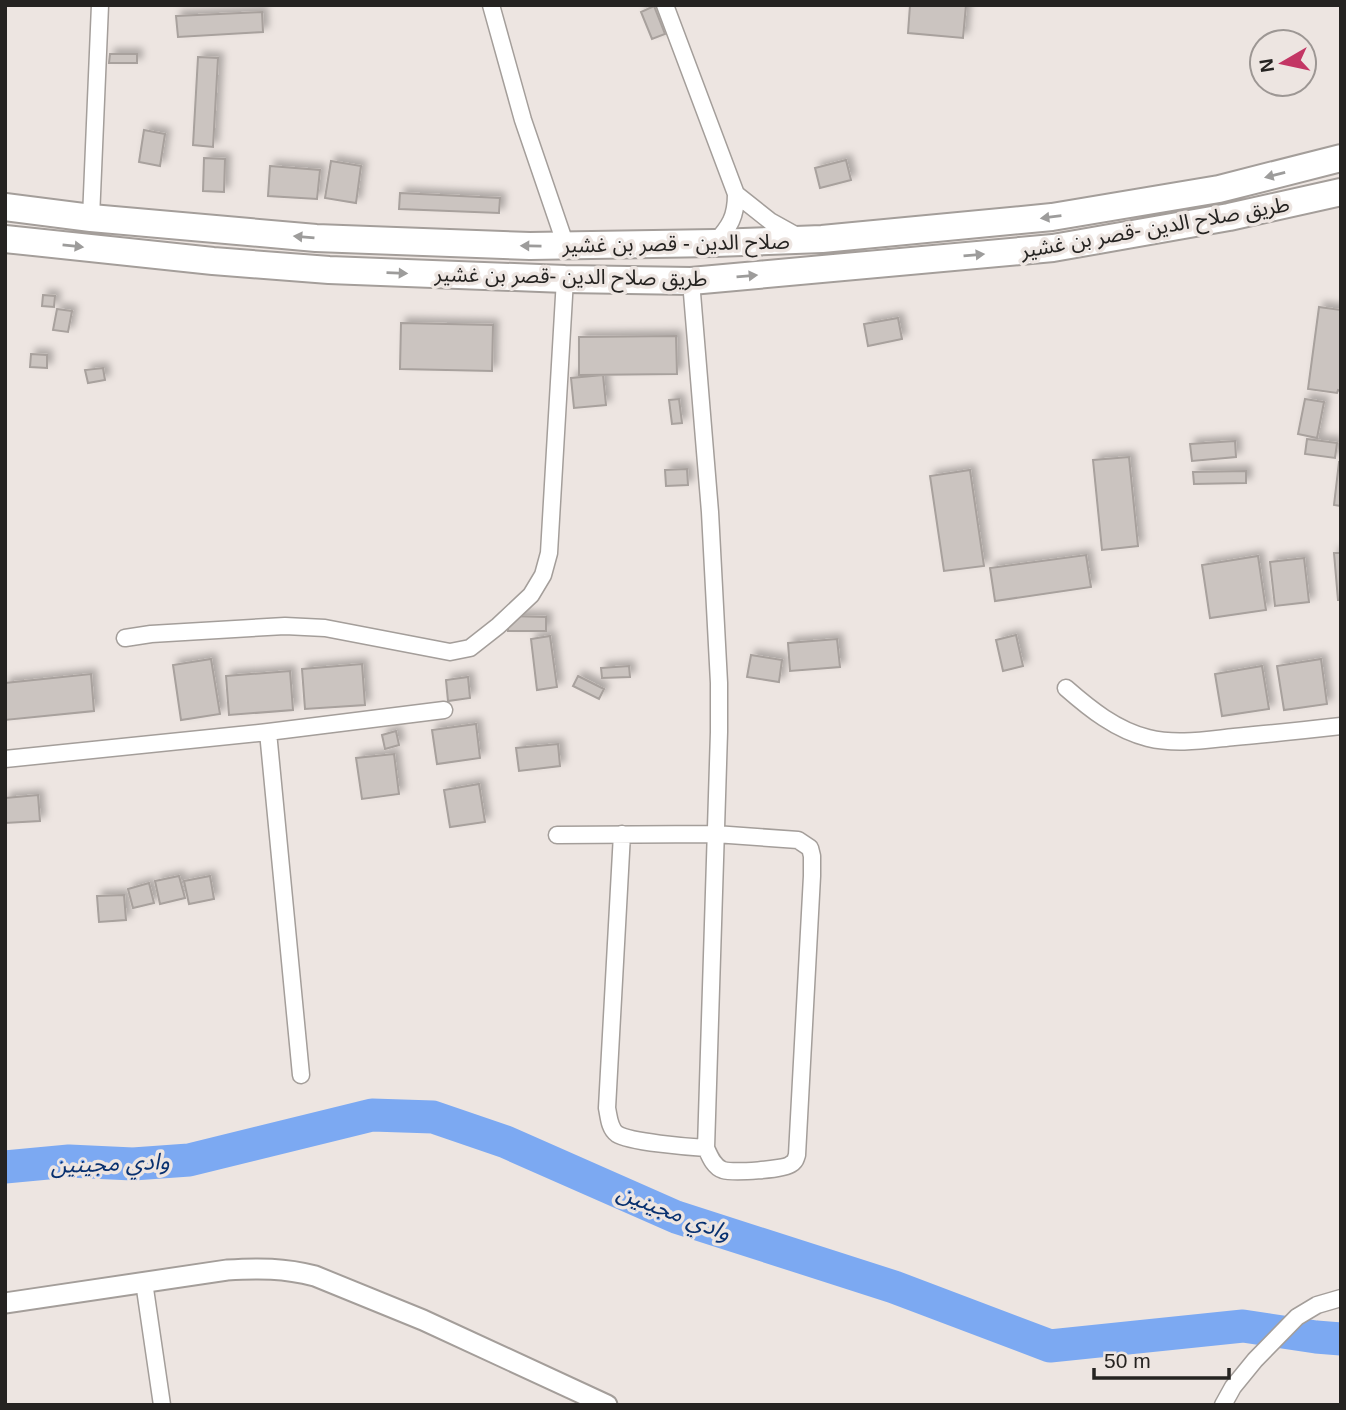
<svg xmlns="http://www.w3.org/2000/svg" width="1346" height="1410" viewBox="0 0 1346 1410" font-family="Arial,'Noto Sans Arabic',sans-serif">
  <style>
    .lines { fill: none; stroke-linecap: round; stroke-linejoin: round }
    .river { stroke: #7ca9f2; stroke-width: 33 }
    .building { fill: #cbc4c0; stroke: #a8a19d; stroke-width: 2; filter: url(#shadow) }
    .minor-casing { stroke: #a49e9a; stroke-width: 19 }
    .tertiary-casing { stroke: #a49e9a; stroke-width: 23 }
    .trunk-casing { stroke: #a49e9a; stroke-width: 30 }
    .minor { stroke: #fff; stroke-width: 16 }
    .tertiary { stroke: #fff; stroke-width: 19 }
    .trunk { stroke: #fff; stroke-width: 26 }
    .oneway { fill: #9d9c9b }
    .labels { text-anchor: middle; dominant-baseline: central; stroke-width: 7; stroke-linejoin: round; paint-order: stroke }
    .street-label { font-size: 21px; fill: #252321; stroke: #ede5e1 }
    .water-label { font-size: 23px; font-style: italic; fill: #08306f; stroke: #ede5e1 }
  </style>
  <defs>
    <filter id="shadow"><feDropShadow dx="5" dy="-5" stdDeviation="3.5" flood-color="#0004"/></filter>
  </defs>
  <rect width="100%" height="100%" fill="#ede5e1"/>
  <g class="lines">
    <!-- river -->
    <path class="river" d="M5 1167 69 1161 133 1164 189 1160 372 1115 433 1117 506 1142 676 1217 894 1287 1050 1346 1243 1326 1316 1337 1341 1339"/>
  </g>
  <!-- building -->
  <path class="building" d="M910 5H966L963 38 908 33Z
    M654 6 665 34 652 39 641 12Z
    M262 12 263 32 178 37 176 16Z
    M110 54H137V63H109Z
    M198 57 218 58 213 147 193 145Z
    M144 130 165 134 160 166 139 162Z
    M204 158 225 159 224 192 203 191Z
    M846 160 851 180 820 188 815 168Z
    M331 161 361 166 356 203 325 198Z
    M270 166 320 170 317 199 268 196Z
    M400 193 500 198 499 213 399 209Z
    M43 295 55 296 54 307 42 306Z
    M1319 307 1341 310V391L1338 390 1337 393 1308 389Z
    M57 309 72 311 68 332 53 330Z
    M898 318 902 339 868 346 864 324Z
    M401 323 493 325 492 371 400 369Z
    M676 336 677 374 579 375V337Z
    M31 354 47 355V368L30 367Z
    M103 368 105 380 88 383 85 370Z
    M603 375 606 405 574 408 571 378Z
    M679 399 682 423 672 424 669 400Z
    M1305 399 1324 402 1317 438 1298 434Z
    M1307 439 1337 443 1335 458 1305 454Z
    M1235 441 1236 457 1192 461 1190 444Z
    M1129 457 1138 546 1102 550 1093 460Z
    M1339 462H1341V506L1334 505Z
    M687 469 688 485 666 486 665 470Z
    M970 470 984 566 944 571 930 476Z
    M1246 471V483L1194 484 1193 472Z
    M1334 553H1341V600H1338Z
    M1086 555 1091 587 995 601 990 568Z
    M1258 556 1266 610 1210 618 1202 565Z
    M1304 558 1309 602 1275 606 1270 562Z
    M508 616 546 617V631H508Z
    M1016 635 1023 666 1003 671 996 640Z
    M550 636 557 687 537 690 531 639Z
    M837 639 840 667 790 671 788 643Z
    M751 655 782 660 779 682 747 677Z
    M211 659 220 714 181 720 173 665Z
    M1321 659 1327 704 1284 710 1277 666Z
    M362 664 365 705 305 709 302 669Z
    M629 666 630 677 602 678 601 668Z
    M1262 666 1269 709 1222 716 1215 674Z
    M290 671 293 710 229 715 226 676Z
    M91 674 94 711 5 720V683Z
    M578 676 604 689 599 699 573 686Z
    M468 677 470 698 448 701 446 680Z
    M476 724 480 758 437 764 432 730Z
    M396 731 399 745 385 749 382 735Z
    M558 744 560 766 519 771 516 748Z
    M394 754 399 794 362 799 356 758Z
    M479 784 485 822 450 827 444 790Z
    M38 795 40 821 5 823V798Z
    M179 876 185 898 160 904 155 881Z
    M210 876 214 899 189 904 184 881Z
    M149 883 154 903 133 908 128 889Z
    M124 895 126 920 99 922 97 896Z"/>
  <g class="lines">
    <!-- minor casing -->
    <g class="minor-casing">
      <path id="minor" d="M491 5 523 120 566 246
        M665 5 736 194C736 217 730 226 715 243
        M736 194 770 221 797 236
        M91 218 100 5
        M125 638 151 634 285 626 325 628 450 652 470 648 498 626 531 595 543 575 549 553 565 279
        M1066 688C1090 709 1116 730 1148 738 1176 745 1205 740 1234 737 1269 734 1305 730 1341 726
        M268 732 301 1075
        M5 759 268 732 444 710
        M622 834 607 1108C609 1117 609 1128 617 1134 629 1142 689 1147 706 1148
        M557 835 715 834 798 840 810 848 812 856V876L797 1155C795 1160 796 1161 791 1164 784 1170 733 1173 723 1170 714 1167 710 1157 706 1148L719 732V683L710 512 691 281
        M144 1282 162 1405
        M1223 1405 1233 1387 1255 1360 1297 1317 1317 1305 1341 1298"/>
    </g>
    <!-- tertiary casing -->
    <g class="tertiary-casing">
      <path id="tertiary" d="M5 1303 227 1270C259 1268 284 1268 315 1276L423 1320 607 1405"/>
    </g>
    <!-- trunk casing -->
    <g class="trunk-casing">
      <path id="trunk" d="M5 207 91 218 316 238 530 246 715 243 822 239 1052 217 1219 189 1341 158
        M5 239 213 261 329 270 565 279 691 281 1053 248 1229 217 1341 192"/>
    </g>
    <!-- minor -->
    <use href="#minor" class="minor"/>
    <!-- tertiary -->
    <use href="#tertiary" class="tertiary"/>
    <!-- trunk -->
    <use href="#trunk" class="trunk"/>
  </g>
  <!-- one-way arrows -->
  <defs><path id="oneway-solid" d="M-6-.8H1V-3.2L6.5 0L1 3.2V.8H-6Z" transform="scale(1.75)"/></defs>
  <g class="oneway">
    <use href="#oneway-solid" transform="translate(1275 175) rotate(166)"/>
    <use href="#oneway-solid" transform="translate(1051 217) rotate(173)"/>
    <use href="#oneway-solid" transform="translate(304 237) rotate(-175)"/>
    <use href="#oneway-solid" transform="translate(73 246) rotate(6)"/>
    <use href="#oneway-solid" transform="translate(531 246) rotate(-179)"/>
    <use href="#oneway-solid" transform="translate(974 255) rotate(-5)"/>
    <use href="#oneway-solid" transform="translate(397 273) rotate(2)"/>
    <use href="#oneway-solid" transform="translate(747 276) rotate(-5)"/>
  </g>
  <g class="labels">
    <!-- street labels -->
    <g class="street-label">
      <text transform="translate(1155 227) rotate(-10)">طريق صلاح الدين -قصر بن غشير</text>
      <text transform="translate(676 243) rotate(-1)">صلاح الدين - قصر بن غشير</text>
      <text transform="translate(571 276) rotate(1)">طريق صلاح الدين -قصر بن غشير</text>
    </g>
    <!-- water labels -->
    <g class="water-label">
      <text transform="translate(110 1163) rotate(-2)">وادي مجينين</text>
      <text transform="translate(674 1212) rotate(21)">وادي مجينين</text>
    </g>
  </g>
  <!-- border -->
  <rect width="1346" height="1410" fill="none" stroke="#252321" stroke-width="14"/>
  <!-- north arrow -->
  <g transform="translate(1283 63) rotate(261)"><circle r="33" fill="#ede5e1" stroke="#9d9794" stroke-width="2"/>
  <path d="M0-5L12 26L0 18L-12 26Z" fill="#c33664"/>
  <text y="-10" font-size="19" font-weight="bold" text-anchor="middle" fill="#252321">N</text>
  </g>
  <!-- scale -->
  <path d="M1094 1368v10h135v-10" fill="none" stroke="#252321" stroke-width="3.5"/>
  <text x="1104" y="1368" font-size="21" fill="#252321" stroke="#ede5e1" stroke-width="5" paint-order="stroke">50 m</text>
</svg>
